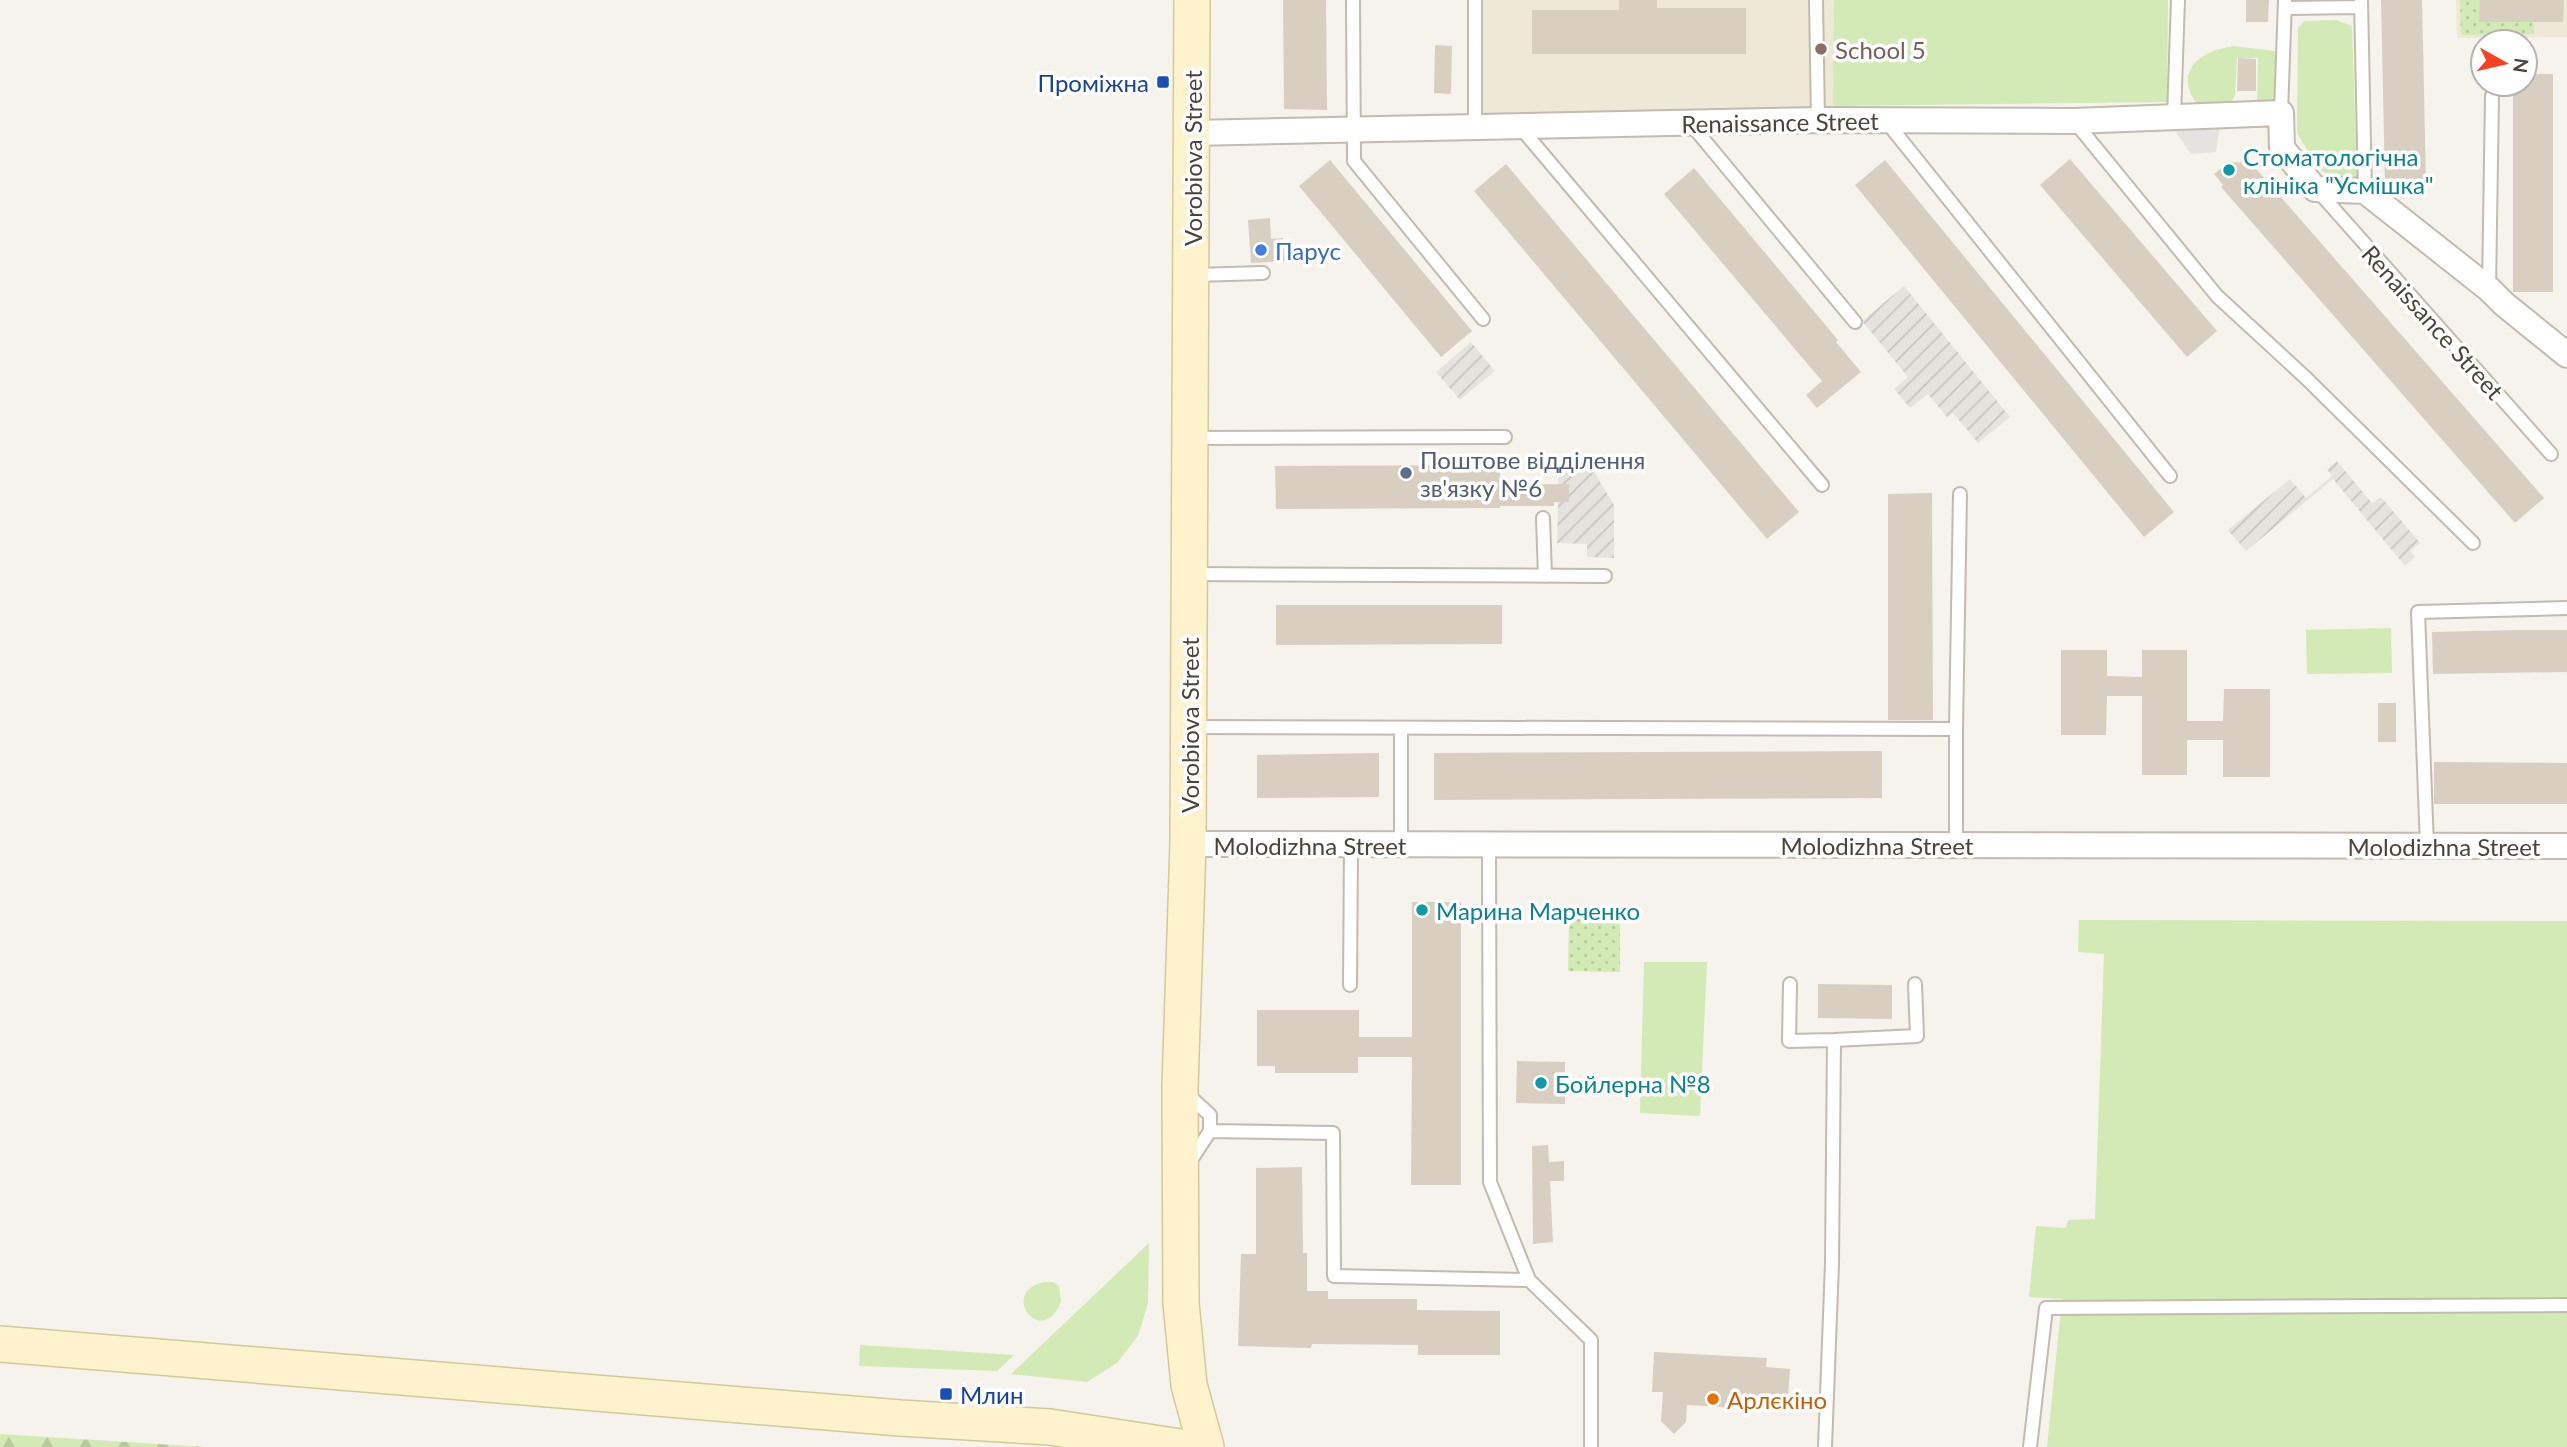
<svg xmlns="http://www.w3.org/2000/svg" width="2567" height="1447" viewBox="0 0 2567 1447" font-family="Lato,sans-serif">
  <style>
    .industrial { fill: url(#industrial-furrows) }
    .education { fill: #efe8d6 }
    .grass { fill: #d2eab5 }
    .forest { fill: url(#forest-firs) }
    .park { fill: url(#park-dots) }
    .parking { fill: #e5e3e0 }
    .building { fill: #d8cfc1 }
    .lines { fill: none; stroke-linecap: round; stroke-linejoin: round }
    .service-casing { stroke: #c2bbae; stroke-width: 16 }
    .minor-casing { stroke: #c2bbae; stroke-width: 28 }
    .secondary-casing { stroke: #d6c79b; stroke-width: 38 }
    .service { stroke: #fff; stroke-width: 12 }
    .minor { stroke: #fff; stroke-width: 24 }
    .secondary { stroke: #fff3cd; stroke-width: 35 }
    .education-dot { fill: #8d6e63; stroke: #fff; stroke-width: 2.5 }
    .transit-dot { fill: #1a4fb4; stroke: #fff; stroke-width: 2.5 }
    .culture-dot { fill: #0f9aa8; stroke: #fff; stroke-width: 2.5 }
    .shop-dot { fill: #3f7fe0; stroke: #fff; stroke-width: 2.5 }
    .service-dot { fill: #5c6f8a; stroke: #fff; stroke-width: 2.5 }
    .food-dot { fill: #e8710a; stroke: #fff; stroke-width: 2.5 }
    .labels { text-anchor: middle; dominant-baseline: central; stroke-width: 7; stroke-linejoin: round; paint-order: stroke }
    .education-label { font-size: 24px; fill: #785e54; stroke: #fff; text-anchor: start }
    .transit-label { font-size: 24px; fill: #164399; stroke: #fff; text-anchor: end }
    .street-label { font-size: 24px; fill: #4b4439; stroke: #fff }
    .culture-label { font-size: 24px; fill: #0d838f; stroke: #fff; text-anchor: start }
    .shop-label { font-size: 24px; fill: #366cbe; stroke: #fff; text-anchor: start }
    .service-label { font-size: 24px; fill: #4e5e75; stroke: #fff; text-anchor: start }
    .food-label { font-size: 24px; fill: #c56008; stroke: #fff; text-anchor: start }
  </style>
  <defs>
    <pattern id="industrial-furrows" width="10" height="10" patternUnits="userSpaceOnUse" patternTransform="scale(1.75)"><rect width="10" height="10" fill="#e6e2dd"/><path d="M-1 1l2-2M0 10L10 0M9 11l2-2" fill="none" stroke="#c7c3be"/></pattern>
    <pattern id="forest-firs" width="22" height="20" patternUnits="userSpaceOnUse" patternTransform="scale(1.75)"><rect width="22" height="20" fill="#d2eab5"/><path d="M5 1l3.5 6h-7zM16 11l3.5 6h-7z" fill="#b6ca9c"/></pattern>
    <pattern id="park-dots" width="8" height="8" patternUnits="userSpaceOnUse" patternTransform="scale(1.75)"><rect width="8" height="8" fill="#d2eab5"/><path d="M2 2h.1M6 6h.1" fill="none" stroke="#b6ca9c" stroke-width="1.8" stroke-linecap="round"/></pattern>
  </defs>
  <rect width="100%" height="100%" fill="#f6f3ec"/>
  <!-- industrial -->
  <path class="industrial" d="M1904 286 2010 417 1978 443 1953 413 1947 417 1928 394 1910 408 1894 389 1908 377 1862 321Z
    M1471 342 1495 371 1460 400 1436 372Z
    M1559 455 1585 457 1614 505V558L1587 557V544L1557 543Z
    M2337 461 2372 503 2381 497 2420 543 2410 551 2415 557 2405 566 2333 479 2246 551 2228 530 2290 479 2306 498 2332 476 2327 469Z"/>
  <!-- education -->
  <path class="education" d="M1483 0H2161L2160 98 1482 115Z
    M2456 0H2567V37L2457 38Z"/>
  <!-- grass -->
  <path class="grass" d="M1834 0H2168L2167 102 1833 106Z
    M2336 20 2352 26 2357 177 2330 176 2318 168 2297 133 2298 28 2304 21Z
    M2233 46 2275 51C2276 67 2279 93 2270 106H2257L2258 58H2237L2235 96 2228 106 2203 109C2181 91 2182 64 2211 52 2217 49 2226 48 2233 46Z
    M2391 628 2392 673 2307 674 2306 630Z
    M2079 920 2567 921V1447H2047L2062 1299 2029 1297 2036 1226 2066 1228 2068 1220 2095 1219 2104 954 2078 952Z
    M1644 962H1707L1700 1116 1640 1113Z
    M1149 1243 1148 1303 1138 1336 1117 1363 1087 1382 1011 1374Z
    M1045 1282H1053L1059 1286 1061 1302C1042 1350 997 1291 1045 1282Z
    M860 1345 1014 1355 997 1371 859 1366Z"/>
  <!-- forest -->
  <path class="forest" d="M0 1434 205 1447H0Z"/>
  <!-- park -->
  <path class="park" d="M2460 0H2535L2534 34 2461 35Z
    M1569 917H1620V972L1568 971Z"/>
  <!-- parking -->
  <path class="parking" d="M2220 124 2216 152 2191 154 2173 128Z"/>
  <!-- building -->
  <path class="building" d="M1283 0H1326L1327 110 1284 109Z
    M1619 0H1657V8H1746V54H1532V10H1619Z
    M2246 0H2269L2268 22H2246Z
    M2381 0H2422L2426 182 2385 183Z
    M2480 0H2564L2563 22H2479Z
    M1435 45 1452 46 1451 94 1434 93Z
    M2238 58 2256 59V91H2237Z
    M2525 74H2553V292H2513V84H2525Z
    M2070 159 2217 331 2187 357 2040 185Z
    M1330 160 1472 331 1441 357 1299 186Z
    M1885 160 2174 512 2144 537 1855 185Z
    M2229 162 2251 163 2544 498 2515 523 2221 187 2223 185 2214 174Z
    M1506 164 1799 512 1767 539 1474 191Z
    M1694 168 1838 340 1836 342 1861 372 1817 408 1806 395 1822 381 1664 194Z
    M1270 218 1271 239 1283 238 1285 261 1251 263 1248 220Z
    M1500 465V485L1569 484V502H1554V506H1500V508L1276 509 1275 466Z
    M1932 493 1933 720H1888V494Z
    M1276 605H1502V644L1276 645Z
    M2518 630H2567V672L2433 674 2432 632Z
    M2061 650H2107V676L2142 677V650H2187V721H2223L2224 689H2270V777H2223V740H2187V775H2142V696H2107L2106 735H2061Z
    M2378 703H2396V742H2378Z
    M1882 751V798L1434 800V753Z
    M1379 753V797L1257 798V755Z
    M2434 762 2567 763V804H2434Z
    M1412 902H1461V1185H1411L1412 1057H1358V1073H1275V1066H1257V1010H1359V1037H1412Z
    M1818 984 1892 985V1019L1818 1018Z
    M1517 1061 1565 1062V1104L1516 1103Z
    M1548 1145 1549 1162 1564 1161V1181H1550L1553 1242 1533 1244 1532 1146Z
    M1302 1167 1303 1253H1307V1291H1328V1299H1417V1310L1500 1311V1355H1418V1345L1312 1344 1311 1348 1238 1346 1241 1254H1256V1168Z
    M1654 1352 1767 1358 1766 1367 1790 1369 1787 1410 1687 1405 1686 1422 1674 1434 1661 1421 1663 1392H1652Z"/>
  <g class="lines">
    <!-- service casing -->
    <g class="service-casing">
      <path id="service" d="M1353 0 1354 161 1483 319
        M1475 0V127
        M1816 0 1818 120
        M2361 0 2365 191
        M2285 8 2361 7
        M2281 113 2285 0
        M2174 117 2178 0
        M1886 121 2170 476
        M2074 121 2217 296 2307 379 2473 543
        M1690 123 1855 322
        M1520 127 1822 485
        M2318 191 2551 454
        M1194 275 1263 273
        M2489 289 2492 96
        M1191 438 1505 437
        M1543 518 1545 576
        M1190 574 1605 576
        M1189 727 1956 729 1960 494
        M1489 845 1490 1182 1529 1280
        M1956 845V729
        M1401 846V728
        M2427 846 2418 612 2567 608
        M1790 984 1789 1041 1834 1040
        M1350 985 1351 846
        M1186 1093 1210 1115V1131L1189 1163
        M1210 1131 1333 1133 1334 1276 1529 1280 1591 1340V1447
        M1825 1447 1832 1263 1834 1040 1917 1036 1915 984
        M2030 1447 2046 1308 2567 1305"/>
    </g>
    <!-- minor casing -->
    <g class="minor-casing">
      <path id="minor" d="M1191 133 1818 120 2074 121 2281 113 2282 148 2315 189 2365 191 2489 289 2504 304 2567 355
        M1188 844 2567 846"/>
    </g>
    <!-- secondary casing -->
    <g class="secondary-casing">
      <path id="secondary" d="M1192 0 1188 844 1180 1087 1181 1303 1189 1385 1206 1447
        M0 1344 900 1418 1050 1427 1180 1447"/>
    </g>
    <!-- service -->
    <use href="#service" class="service"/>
    <!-- minor -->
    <use href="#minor" class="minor"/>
    <!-- secondary -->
    <use href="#secondary" class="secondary"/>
  </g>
  <!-- markers -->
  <circle class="education-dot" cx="1821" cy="49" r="7"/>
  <g class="transit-dot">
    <rect x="1156" y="75" width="14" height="14" rx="3.5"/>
    <rect x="939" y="1387" width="14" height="14" rx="3.5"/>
  </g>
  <g class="culture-dot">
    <circle cx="2229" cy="170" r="7"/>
    <circle cx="1422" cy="910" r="7"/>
    <circle cx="1541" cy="1083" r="7"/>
  </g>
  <circle class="shop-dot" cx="1261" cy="250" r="7"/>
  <circle class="service-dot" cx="1406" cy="473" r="7"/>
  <circle class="food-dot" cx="1713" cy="1399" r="7"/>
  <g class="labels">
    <!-- education labels -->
    <g class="education-label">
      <text x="1835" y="49">School 5</text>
    </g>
    <!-- transit labels -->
    <g class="transit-label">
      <text x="1149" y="82">Проміжна</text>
      <text x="960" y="1394" text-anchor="start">Млин</text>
    </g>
    <!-- street labels -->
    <g class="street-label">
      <text transform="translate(1780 122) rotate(-1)">Renaissance Street</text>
      <text transform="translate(1192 158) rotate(-90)">Vorobiova Street</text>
      <text transform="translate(2433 322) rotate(48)">Renaissance Street</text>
      <text transform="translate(1189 725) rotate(-90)">Vorobiova Street</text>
      <text x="1310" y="845">Molodizhna Street</text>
      <text x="1877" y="845">Molodizhna Street</text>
      <text x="2444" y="846">Molodizhna Street</text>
    </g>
    <!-- culture labels -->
    <g class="culture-label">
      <text x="2243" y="156">Стоматологічна<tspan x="2243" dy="28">клініка "Усмішка"</tspan></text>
      <text x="1436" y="910">Марина Марченко</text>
      <text x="1555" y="1083">Бойлерна №8</text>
    </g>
    <!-- shop labels -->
    <g class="shop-label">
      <text x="1275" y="250">Парус</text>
    </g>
    <!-- service labels -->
    <g class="service-label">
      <text x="1420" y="459">Поштове відділення<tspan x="1420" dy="28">зв'язку №6</tspan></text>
    </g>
    <!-- food labels -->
    <g class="food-label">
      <text x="1727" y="1399">Арлєкіно</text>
    </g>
  </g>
  <!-- north arrow -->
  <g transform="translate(2504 63) rotate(98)"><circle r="33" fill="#ffffff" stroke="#b7b4b0" stroke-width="2"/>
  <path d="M0-5L12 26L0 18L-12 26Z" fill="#fc3f1d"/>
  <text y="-10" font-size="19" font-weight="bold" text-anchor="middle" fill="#4b4439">N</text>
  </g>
</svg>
